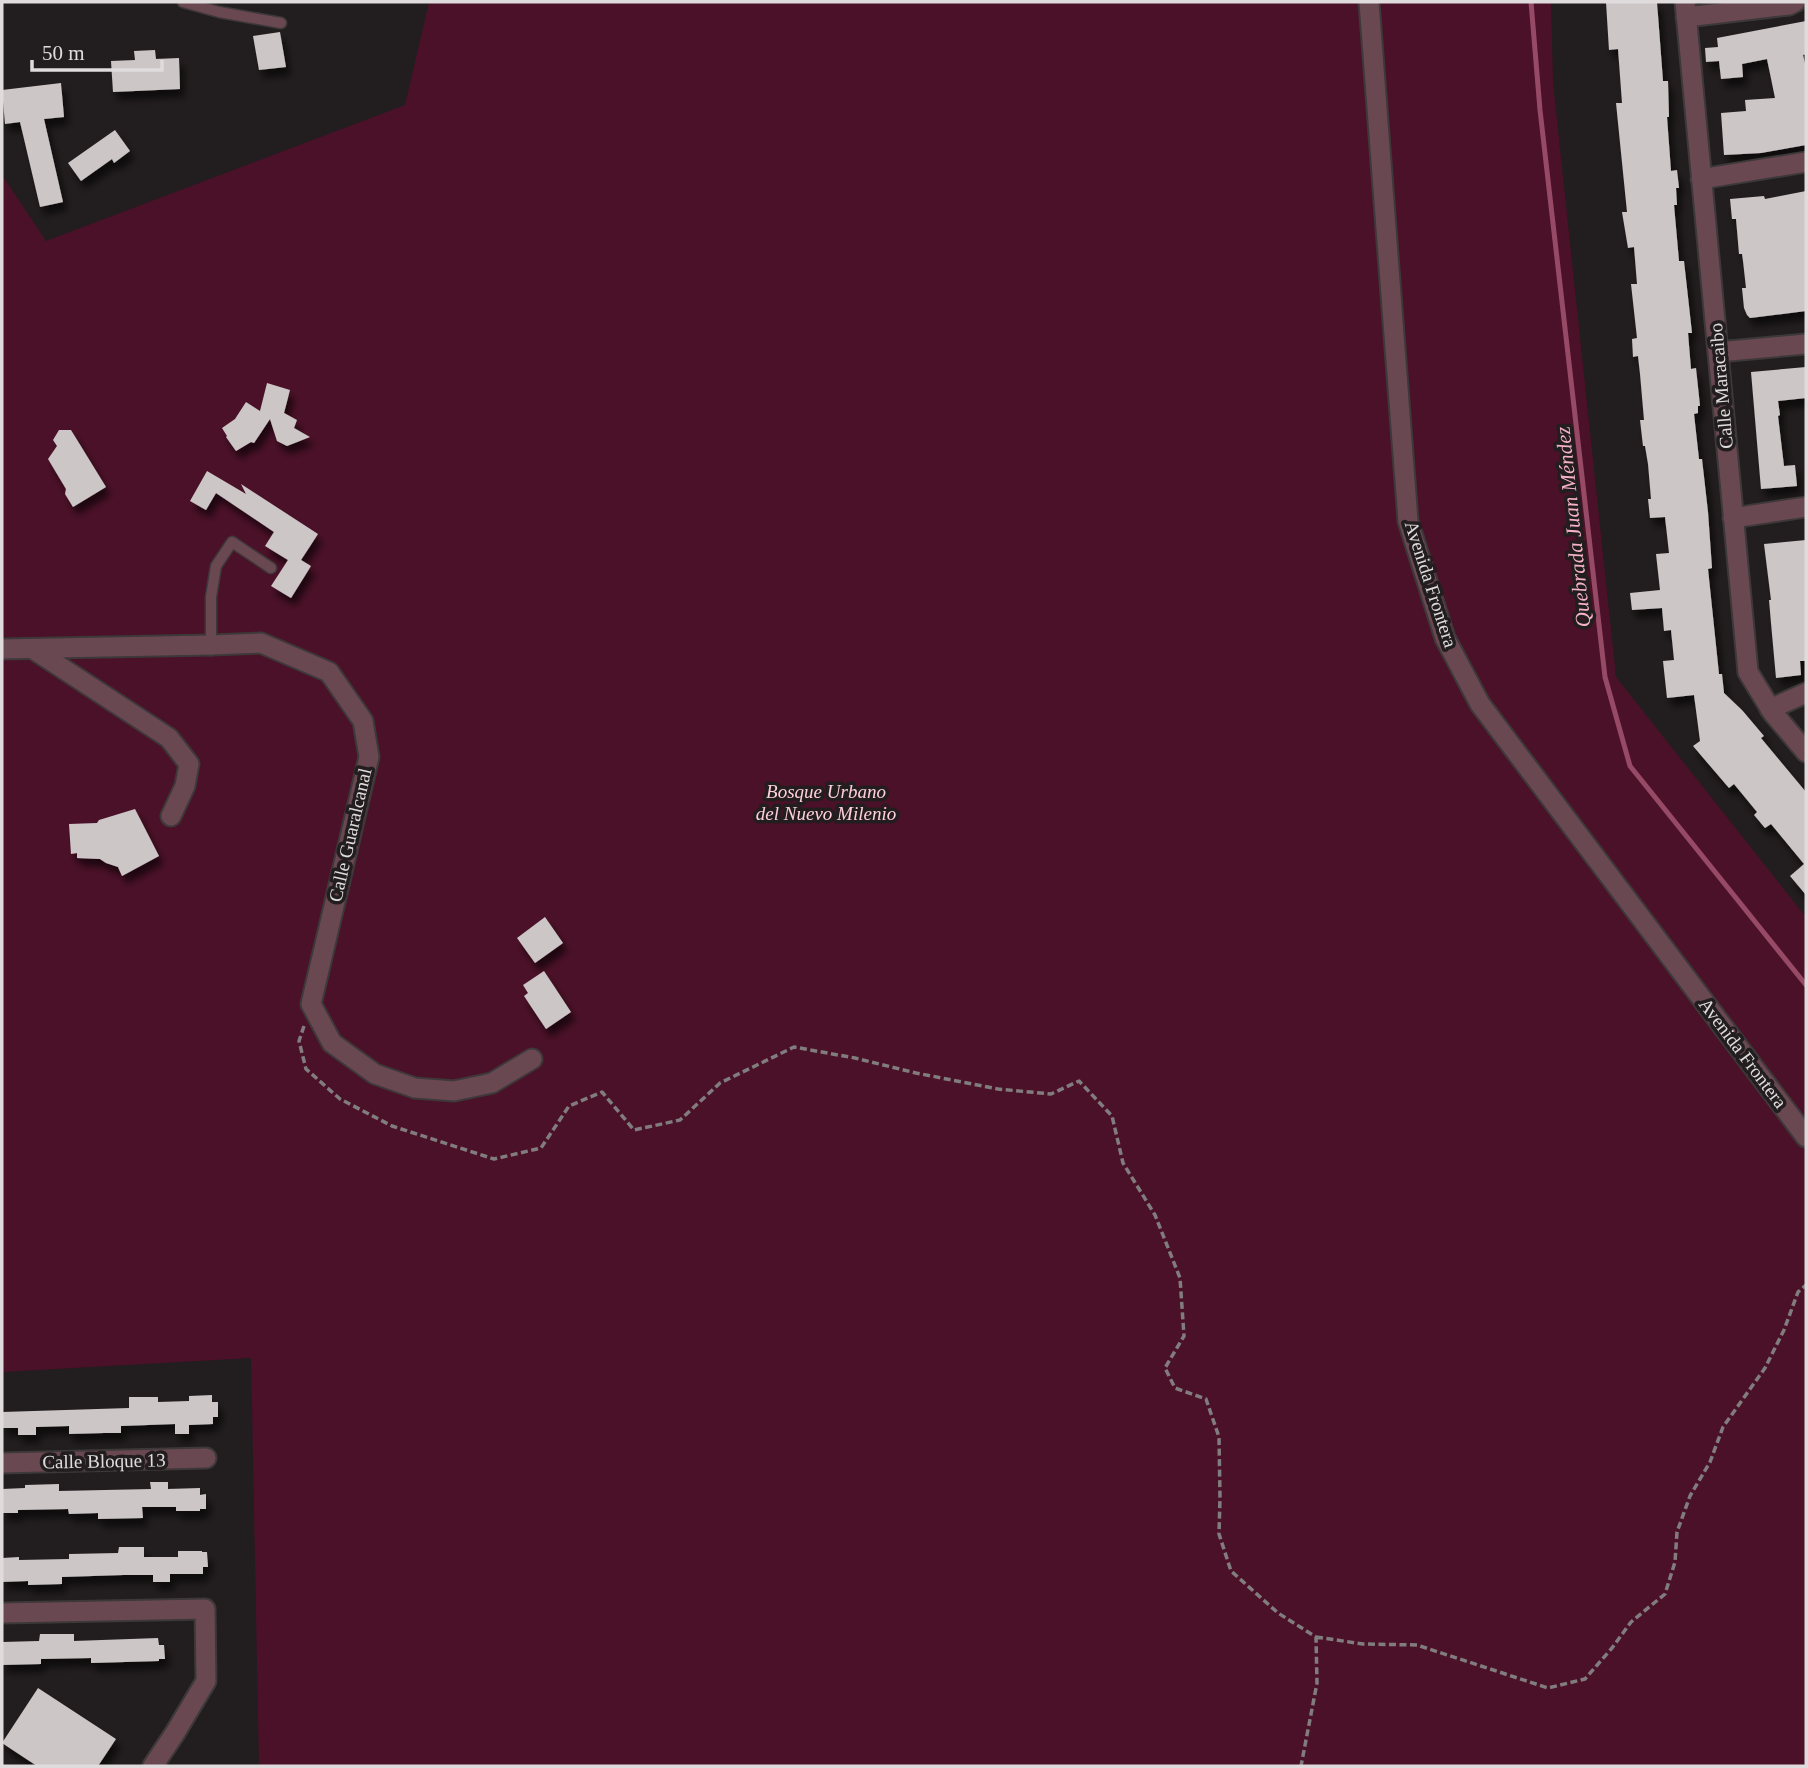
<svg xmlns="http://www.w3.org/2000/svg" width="1808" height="1768" viewBox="0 0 1808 1768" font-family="'Times New Roman',serif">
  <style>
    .green { fill: #4b1128 }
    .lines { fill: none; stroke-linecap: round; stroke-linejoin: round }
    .stream { stroke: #974a65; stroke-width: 5 }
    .building { fill: #cdc6c7; filter: url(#shadow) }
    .service-casing { stroke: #3d3839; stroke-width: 13 }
    .minor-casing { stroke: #3d3839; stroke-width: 23 }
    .tertiary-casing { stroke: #3d3839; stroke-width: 23 }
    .path { stroke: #817c7d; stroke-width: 3.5; stroke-dasharray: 7 3.5; stroke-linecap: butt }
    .service { stroke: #6a4852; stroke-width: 10 }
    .minor { stroke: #6a4852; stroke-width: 19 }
    .tertiary { stroke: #6a4852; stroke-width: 19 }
    .labels { text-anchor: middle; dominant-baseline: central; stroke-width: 7; stroke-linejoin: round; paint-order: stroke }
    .street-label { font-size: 19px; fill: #e0dcdd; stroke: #221d1e }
    .park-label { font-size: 19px; font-style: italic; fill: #fecfdc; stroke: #221d1e }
    .water-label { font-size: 21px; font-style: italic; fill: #f6b2c6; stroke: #221d1e }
  </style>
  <defs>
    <filter id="shadow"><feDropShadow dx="4.5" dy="8" stdDeviation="3.5" flood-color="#0009"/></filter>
  </defs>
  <rect width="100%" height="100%" fill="#221d1e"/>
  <!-- green -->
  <path class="green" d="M429 2H1551L1553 83 1616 677 1806 917V1766H259L251 1358 2 1372V175L46 241 405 105Z"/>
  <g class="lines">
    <!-- stream -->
    <path class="stream" d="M1531 2 1540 110 1605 677 1630 766 1806 985"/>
  </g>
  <!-- building -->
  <path class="building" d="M1606 2H1657L1663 81H1668L1669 117H1667L1671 171 1677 170 1679 188H1676L1677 205H1674L1679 261H1684L1692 333H1688L1691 369 1696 368 1700 406H1698V413L1694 414 1699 459H1702L1708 512 1712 568 1708 569 1719 674H1722L1724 693 1742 710 1764 736 1761 738 1806 792V895L1790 876 1804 864 1771 824 1765 828 1754 815 1757 812 1734 784 1729 788 1693 746 1700 741 1694 695 1667 698 1663 661 1674 660 1671 630 1664 631 1662 608 1632 610 1630 593 1660 590 1656 554 1669 553 1665 517 1650 518 1648 499H1651L1648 464 1645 446H1643L1640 420H1644L1640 374 1638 356 1633 357 1632 339 1637 338 1631 284H1637L1634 247 1628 248 1622 212H1627L1616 103H1622L1618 49 1609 50Z
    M1806 21V54L1803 55 1806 68V145L1761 153 1724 155 1721 113 1746 111 1745 100 1775 98 1767 59 1742 64 1743 77 1721 79 1719 61 1706 62 1705 48 1718 47 1717 38Z
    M280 32 286 67 259 70 253 36Z
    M155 50 156 59 179 58 180 89 113 92 111 61 135 60 134 51Z
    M61 83 64 117 44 119 63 202 40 207 20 122 5 124 2 90Z
    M115 130 130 151 114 163 112 159 81 181 68 163Z
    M1806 191V311L1750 318 1747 315 1744 308 1742 288H1746L1743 261 1742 254H1739L1736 219H1732L1730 199 1764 196 1765 199Z
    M1806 367V398L1778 401 1780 415 1778 416 1784 466 1795 465 1797 486 1761 489 1751 372Z
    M267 383 290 390 284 413 297 420 294 428 310 437 287 446 277 441 270 419 254 443 251 442 236 451 226 437 227 436 222 428 235 419 246 402 260 411Z
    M59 430H71L106 487 73 507 65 494 66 489 48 459 57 446 53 440Z
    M207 471 246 494 241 484 318 534 301 560 311 566 291 598 271 586 288 560 265 546 274 532 216 493 206 510 190 501Z
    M1806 540V661H1800L1801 675 1776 678 1771 623 1769 600H1771L1764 544Z
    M135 809 159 856 122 876 118 867 106 863 100 859 77 858V853L71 854 69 824 97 823 99 820Z
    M545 917 563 943 535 963 517 938Z
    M544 971 571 1012 546 1029 524 996 528 993 523 985Z
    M212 1395V1402H218V1417H213V1424L189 1425V1434H175V1424L121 1426V1433H104L69 1434V1426L36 1427V1435H18V1428H2V1412L129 1408V1397H158V1402L189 1401V1396Z
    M150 1482H168V1489L200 1488V1495L206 1494V1509H200V1511H176V1507H142L143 1518 98 1519V1513L69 1514 68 1509 18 1510V1513H2V1489L25 1488V1485L59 1484V1491L151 1489Z
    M119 1547H144V1557H178V1551H202V1552H207L208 1567H203V1574H170V1582H153V1575H123L62 1577V1584L28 1585V1581L2 1582V1558L19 1557V1560L69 1559V1554L118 1553Z
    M40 1634H74V1641L158 1638 159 1645H164L165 1659H159V1661L91 1663V1658L41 1659V1664L2 1665V1642L39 1641Z
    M38 1688 116 1739 98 1766H37L2 1743Z"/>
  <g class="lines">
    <!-- service casing -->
    <g class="service-casing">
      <path id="service" d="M183 2 219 12 281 23
        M211 645V597L216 566 232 542 271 568"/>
    </g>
    <!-- minor casing -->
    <g class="minor-casing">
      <path id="minor" d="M1369 2 1408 521 1445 638 1480 704 1806 1137
        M1685 2 1748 672 1773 713 1806 752
        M1686 17 1789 5 1795 2
        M1701 179 1806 162
        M1718 352 1806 344
        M1733 518 1806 507
        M211 645 261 643 329 672 363 721 369 757 311 1004 332 1043 375 1074 415 1088 454 1091 492 1083 532 1059
        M33 649 169 738 189 764 185 786 171 816
        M1770 709 1806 693
        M2 1463 206 1458
        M2 1613 205 1609 206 1681 175 1733 153 1766"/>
    </g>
    <!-- tertiary casing -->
    <g class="tertiary-casing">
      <path id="tertiary" d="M2 649 211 645"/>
    </g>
    <!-- path -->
    <path class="path" d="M304 1026 299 1041 306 1069 340 1099 392 1126 494 1159 541 1148 569 1106 602 1092 634 1130 680 1120 720 1083 794 1047 855 1058 916 1073 998 1089 1051 1094 1079 1081 1112 1116 1123 1163 1155 1215 1180 1278 1184 1336 1165 1368 1175 1388 1206 1399 1219 1437 1220 1498 1219 1534 1231 1571 1278 1613 1316 1637 1317 1683 1301 1766
      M1316 1637 1363 1644 1417 1645 1548 1688 1585 1679 1612 1648 1631 1622 1665 1594 1675 1562 1677 1532 1690 1496 1710 1462 1723 1427 1765 1368 1784 1330 1798 1292 1806 1285"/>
    <!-- service -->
    <use href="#service" class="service"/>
    <!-- minor -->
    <use href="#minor" class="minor"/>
    <!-- tertiary -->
    <use href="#tertiary" class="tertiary"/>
  </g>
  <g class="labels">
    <!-- street labels -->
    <g class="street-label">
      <text transform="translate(1721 386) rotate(-95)">Calle Maracaibo</text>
      <text transform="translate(1431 584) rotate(72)">Avenida Frontera</text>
      <text transform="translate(350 835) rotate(-77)">Calle Guaralcanal</text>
      <text transform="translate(1743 1053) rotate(53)">Avenida Frontera</text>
      <text transform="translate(104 1461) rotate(-1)">Calle Bloque 13</text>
    </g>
    <!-- park labels -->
    <g class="park-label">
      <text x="826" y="791">Bosque Urbano<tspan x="826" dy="22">del Nuevo Milenio</tspan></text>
    </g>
    <!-- water labels -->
    <g class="water-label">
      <text transform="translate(1573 527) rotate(-96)">Quebrada Juan Méndez</text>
    </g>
  </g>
  <!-- border -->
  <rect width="1808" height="1768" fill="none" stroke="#e0dcdd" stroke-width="7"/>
  <!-- scale -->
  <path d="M32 60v10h130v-10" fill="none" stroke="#e0dcdd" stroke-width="3.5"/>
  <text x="42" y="60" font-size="21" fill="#e0dcdd" stroke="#221d1e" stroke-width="5" paint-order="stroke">50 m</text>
</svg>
